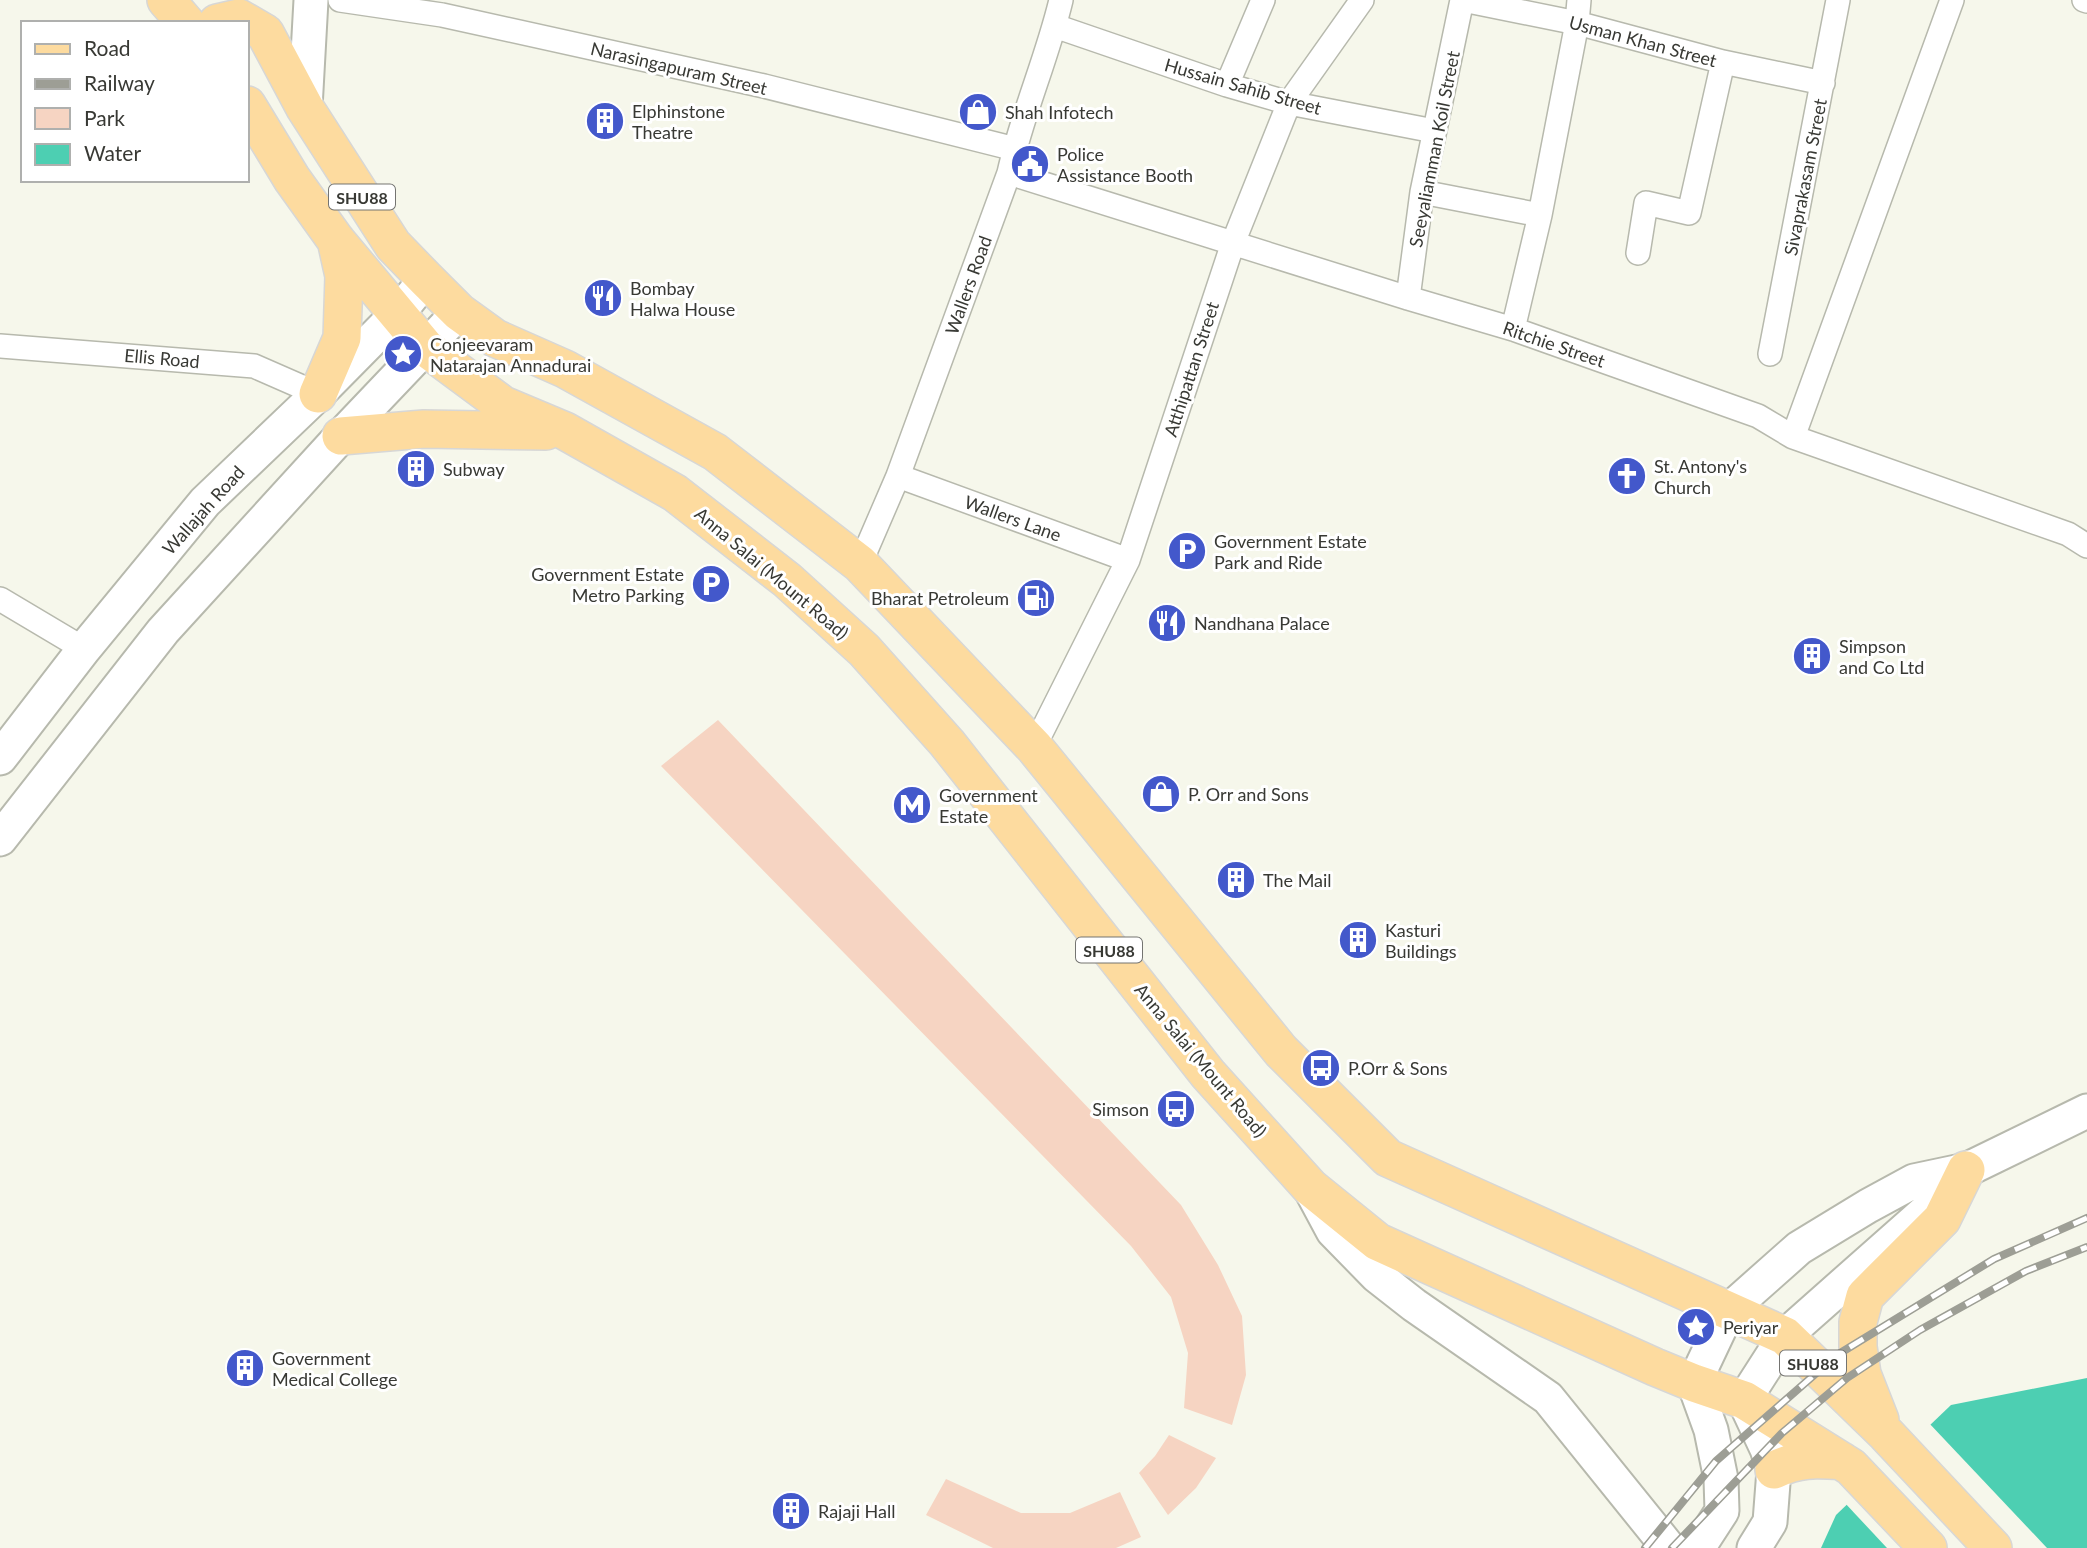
<svg xmlns="http://www.w3.org/2000/svg" width="2087" height="1548" viewBox="0 0 2087 1548" font-family="Lato,sans-serif">
  <style>
    .green { fill: #f6d4c2 }
    .water { fill: #4dcfb2 }
    .pier { fill: #f6f7eb }
    .lines { fill: none; stroke-linecap: round; stroke-linejoin: round }
    .street-casing { stroke: #b7b9ad; stroke-width: 26 }
    .secondary-casing { stroke: #b7b9ad; stroke-width: 37 }
    .primary-casing { stroke: #d7d7d6; stroke-width: 40 }
    .street { stroke: #fff; stroke-width: 23 }
    .secondary { stroke: #fff; stroke-width: 33 }
    .primary { stroke: #fddb9f; stroke-width: 37 }
    .rail-casing { stroke: #9d9e95; stroke-width: 8 }
    .rail { stroke: #fff; stroke-width: 5; stroke-dasharray: 16; stroke-linecap: butt }
    .labels { text-anchor: middle; dominant-baseline: central; stroke-width: 6; stroke-linejoin: round; paint-order: stroke }
    .shield { fill: #fff; stroke: #747471; stroke-width: 2 }
    .shield-label { font-size: 16px; font-weight: bold; fill: #383934 }
    .street-label { font-size: 18px; fill: #383934; stroke: #fff }
    .poi-label { font-size: 18px; fill: #383934; stroke: #fff; text-anchor: start }
  </style>
  <rect width="100%" height="100%" fill="#f6f7eb"/>
  <!-- green -->
  <path class="green" d="M718 720 1181 1205 1218 1265 1242 1316 1246 1375 1232 1425 1184 1408 1188 1353 1171 1297 1131 1246 661 766Z
    M1169 1435 1216 1458 1196 1488 1168 1515 1139 1473 1155 1456Z
    M946 1479 1021 1513H1070L1120 1492 1141 1537 1116 1548H993L926 1515Z"/>
  <!-- water -->
  <path class="water" d="M2087 1378V1548H1821L1836 1515 1951 1405Z"/>
  <!-- pier -->
  <path class="pier" d="M1928 1422 2047 1548H1887L1844 1502Z"/>
  <g class="lines">
    <!-- street casing -->
    <g class="street-casing">
      <path id="street" d="M340 0 442 15 764 86 1015 149
        M1463 0 1577 23 1723 62 1823 83
        M2084 0 2087 1
        M1055 26 1227 85 1289 103 1434 131
        M1227 85 1263 0
        M1009 173 1408 298 1513 329 1758 416 1793 437 2068 534 2087 546
        M1422 192 1540 215
        M1638 253 1646 203 1689 213 1723 62
        M1408 298 1422 192 1462 0
        M1513 329 1540 215 1577 23 1579 0
        M0 346 254 366 318 394
        M1770 354 1838 0
        M1793 437 1952 0
        M898 476 1128 560
        M860 564 898 476 1009 173C1022 114 1047 59 1061 0
        M0 599 84 649
        M1034 747 1128 560 1233 243 1289 103 1362 0"/>
    </g>
    <!-- secondary casing -->
    <g class="secondary-casing">
      <path id="secondary" d="M305 108 311 0
        M0 758 84 649 205 502 318 394 398 313 426 279
        M0 839 163 631 341 436 459 312
        M1311 1190 1333 1231 1377 1276 1414 1305 1548 1398 1669 1548
        M1698 1548 1722 1511 1721 1479 1711 1430 1694 1383 1728 1311 1799 1248 1868 1206 1914 1181 1966 1170
        M1754 1548 1770 1522 1774 1470 1767 1449 1744 1400 1785 1336 1925 1212 1966 1170 2087 1111"/>
    </g>
    <!-- primary casing -->
    <g class="primary-casing">
      <path id="primary" d="M166 0 186 23
        M217 23 239 18 265 33 305 108 393 245 426 279 459 312 495 338 565 369 715 452 860 564 1034 747 1281 1051 1388 1158 1785 1336 1886 1434 1993 1548
        M247 105 292 179 335 239 426 348 503 405 565 431 675 493 787 580 864 650 947 743 1208 1074 1310 1187 1378 1242 1655 1367 1694 1383 1744 1400 1851 1467 1928 1548
        M318 394 342 338 344 276 336 240
        M341 436 424 429 546 431
        M1880 1420 1862 1374 1858 1347V1322L1865 1296 1942 1219 1966 1170
        M1774 1470C1799 1458 1815 1459 1842 1461"/>
    </g>
    <!-- street -->
    <use href="#street" class="street"/>
    <!-- secondary -->
    <use href="#secondary" class="secondary"/>
    <!-- primary -->
    <use href="#primary" class="primary"/>
    <!-- rail casing -->
    <g class="rail-casing">
      <path id="rail" d="M1645 1548 1716 1461 1837 1355 1994 1259 2087 1218
        M1672 1548 1782 1433 1847 1378 1920 1330 2026 1271 2087 1247"/>
    </g>
    <!-- rail -->
    <use href="#rail" class="rail"/>
  </g>
  <!-- icons -->
  <defs>
    <g id="shop-disc" transform="scale(2.0125)"><circle r="9.5" fill="#4358cb" stroke="#fff"/><path d="M-5-2.5h2.3a2.7 3.5 0 0 1 5.4 0H5L5.5 6h-11ZM-1.5-2.5h3a1.5 2.3 0 0 0-3 0Z" fill="#fff"/></g>
    <g id="building-disc" transform="scale(2.0125)"><circle r="9.5" fill="#4358cb" stroke="#fff"/><path d="M-4-6H4V6H1V3H-1V6H-4ZM-2.5-4.3h1.7v1.8h-1.7ZM.8-4.3h1.7v1.8H.8ZM-2.5-1h1.7V.8h-1.7ZM.8-1h1.7V.8H.8Z" fill="#fff"/></g>
    <g id="civic-disc" transform="scale(2.0125)"><circle r="9.5" fill="#4358cb" stroke="#fff"/><path d="M-.6-6.5H3V-4.5H.6V-3L4-1V1h2V6H-6V1h2V-1L-.6-3ZM-1.2 2.5V6h2.4V2.5Z" fill="#fff"/></g>
    <g id="restaurant-disc" transform="scale(2.0125)"><circle r="9.5" fill="#4358cb" stroke="#fff"/><path d="M-5-6h1v4h1v-4h1v4h1v-4h1v5L-1.5 .5V6h-2V.5L-5-1ZM5-6V6H3V1.5H1.5Q1.5-4 5-6Z" fill="#fff"/></g>
    <g id="sight-disc" transform="scale(2.0125)"><circle r="9.5" fill="#4358cb" stroke="#fff"/><path d="M0-6L1.8-2.2L6-1.7L2.9 1.2L3.7 5.4L0 3.3L-3.7 5.4L-2.9 1.2L-6-1.7L-1.8-2.2Z" fill="#fff"/></g>
    <g id="church-disc" transform="scale(2.0125)"><circle r="9.5" fill="#4358cb" stroke="#fff"/><path d="M-1.2-6h2.4v3.5h3.3v2.4h-3.3V6h-2.4V-.1h-3.3v-2.4h3.3Z" fill="#fff"/></g>
    <g id="parking-disc" transform="scale(2.0125)"><circle r="9.5" fill="#4358cb" stroke="#fff"/><path d="M-3.5-5.5H1a3.5 3.5 0 0 1 0 7H-1V5.5H-3.5ZM-1-3.4V-.6H.8a1.4 1.4 0 0 0 0-2.8Z" fill="#fff"/></g>
    <g id="fuel-disc" transform="scale(2.0125)"><circle r="9.5" fill="#4358cb" stroke="#fff"/><path d="M-5.5-6h7V0h2V4h1.3V-2.5L3-4.5l.8-.8L6-3V5H2.5V1h-1V6h-7ZM-4.2-4.7v3.2H.2V-4.7Z" fill="#fff"/></g>
    <g id="metro-disc" transform="scale(2.0125)"><circle r="9.5" fill="#4358cb" stroke="#fff"/><path d="M-5.5 5V-5H-3L0 0L3-5H5.5V5H3V-.5L0 4L-3-.5V5Z" fill="#fff"/></g>
    <g id="bus-disc" transform="scale(2.0125)"><circle r="9.5" fill="#4358cb" stroke="#fff"/><path d="M-5-6H5V4H4V6H2V4H-2V6H-4V4H-5ZM-3.5-4V0h7V-4ZM-3.5 1.2v1.5H-2V1.2ZM2 1.2v1.5H3.5V1.2Z" fill="#fff"/></g>
  </defs>
  <g fill-rule="evenodd">
    <use href="#shop-disc" x="978" y="112"/>
    <use href="#building-disc" x="605" y="121"/>
    <use href="#civic-disc" x="1030" y="164"/>
    <use href="#restaurant-disc" x="603" y="298"/>
    <use href="#sight-disc" x="403" y="354"/>
    <use href="#building-disc" x="416" y="469"/>
    <use href="#church-disc" x="1627" y="476"/>
    <use href="#parking-disc" x="1187" y="551"/>
    <use href="#parking-disc" x="711" y="584"/>
    <use href="#fuel-disc" x="1036" y="598"/>
    <use href="#restaurant-disc" x="1167" y="623"/>
    <use href="#building-disc" x="1812" y="656"/>
    <use href="#shop-disc" x="1161" y="794"/>
    <use href="#metro-disc" x="912" y="805"/>
    <use href="#building-disc" x="1236" y="880"/>
    <use href="#building-disc" x="1358" y="940"/>
    <use href="#bus-disc" x="1321" y="1068"/>
    <use href="#bus-disc" x="1176" y="1109"/>
    <use href="#sight-disc" x="1696" y="1327"/>
    <use href="#building-disc" x="245" y="1368"/>
    <use href="#building-disc" x="791" y="1511"/>
  </g>
  <g class="labels">
    <!-- shield labels -->
    <g class="shield">
      <rect x="329" y="184.5" width="66" height="25" rx="5"/>
      <rect x="1076" y="937.5" width="66" height="25" rx="5"/>
      <rect x="1780" y="1350.5" width="66" height="25" rx="5"/>
    </g>
    <g class="shield-label">
      <text x="362" y="197">SHU88</text>
      <text x="1109" y="950">SHU88</text>
      <text x="1813" y="1363">SHU88</text>
    </g>
    <!-- street labels -->
    <g class="street-label">
      <text transform="translate(1643 41) rotate(15)">Usman Khan Street</text>
      <text transform="translate(679 68) rotate(13)">Narasingapuram Street</text>
      <text transform="translate(1243 86) rotate(16)">Hussain Sahib Street</text>
      <text transform="translate(1434 149) rotate(-79)">Seeyaliamman Koil Street</text>
      <text transform="translate(1805 177) rotate(-79)">Sivaprakasam Street</text>
      <text transform="translate(968 285) rotate(-70)">Wallers Road</text>
      <text transform="translate(1554 344) rotate(19)">Ritchie Street</text>
      <text transform="translate(162 358) rotate(5)">Ellis Road</text>
      <text transform="translate(1191 369) rotate(-72)">Atthipattan Street</text>
      <text transform="translate(203 510) rotate(-48)">Wallajah Road</text>
      <text transform="translate(1013 518) rotate(20)">Wallers Lane</text>
      <text transform="translate(772 573) rotate(40)">Anna Salai (Mount Road)</text>
      <text transform="translate(1201 1060) rotate(50)">Anna Salai (Mount Road)</text>
    </g>
    <!-- poi labels -->
    <g class="poi-label">
      <text x="632" y="111">Elphinstone<tspan x="632" dy="21">Theatre</tspan></text>
      <text x="1005" y="112">Shah Infotech</text>
      <text x="1057" y="154">Police<tspan x="1057" dy="21">Assistance Booth</tspan></text>
      <text x="630" y="288">Bombay<tspan x="630" dy="21">Halwa House</tspan></text>
      <text x="430" y="344">Conjeevaram<tspan x="430" dy="21">Natarajan Annadurai</tspan></text>
      <text x="1654" y="466">St. Antony's<tspan x="1654" dy="21">Church</tspan></text>
      <text x="443" y="469">Subway</text>
      <text x="1214" y="541">Government Estate<tspan x="1214" dy="21">Park and Ride</tspan></text>
      <text x="684" y="574" text-anchor="end">Government Estate<tspan x="684" dy="21">Metro Parking</tspan></text>
      <text x="1009" y="598" text-anchor="end">Bharat Petroleum</text>
      <text x="1194" y="623">Nandhana Palace</text>
      <text x="1839" y="646">Simpson<tspan x="1839" dy="21">and Co Ltd</tspan></text>
      <text x="1188" y="794">P. Orr and Sons</text>
      <text x="939" y="795">Government<tspan x="939" dy="21">Estate</tspan></text>
      <text x="1263" y="880">The Mail</text>
      <text x="1385" y="930">Kasturi<tspan x="1385" dy="21">Buildings</tspan></text>
      <text x="1348" y="1068">P.Orr &amp; Sons</text>
      <text x="1149" y="1109" text-anchor="end">Simson</text>
      <text x="1723" y="1327">Periyar</text>
      <text x="272" y="1358">Government<tspan x="272" dy="21">Medical College</tspan></text>
      <text x="818" y="1511">Rajaji Hall</text>
    </g>
  </g>
  <!-- legend -->
  <rect x="21" y="21" width="228" height="161" fill="#ffffff" stroke="#afb0ae" stroke-width="2"/>
  <rect x="35" y="44" width="35" height="10" fill="#fddb9f" stroke="#afb0ae" stroke-width="2"/>
  <text x="84" y="56" font-size="21" fill="#383934">Road</text>
  <rect x="35" y="79" width="35" height="10" fill="#9d9e95" stroke="#afb0ae" stroke-width="2"/>
  <text x="84" y="91" font-size="21" fill="#383934">Railway</text>
  <rect x="35" y="108" width="35" height="21" fill="#f6d4c2" stroke="#afb0ae" stroke-width="2"/>
  <text x="84" y="126" font-size="21" fill="#383934">Park</text>
  <rect x="35" y="144" width="35" height="21" fill="#4dcfb2" stroke="#afb0ae" stroke-width="2"/>
  <text x="84" y="161" font-size="21" fill="#383934">Water</text>
</svg>
